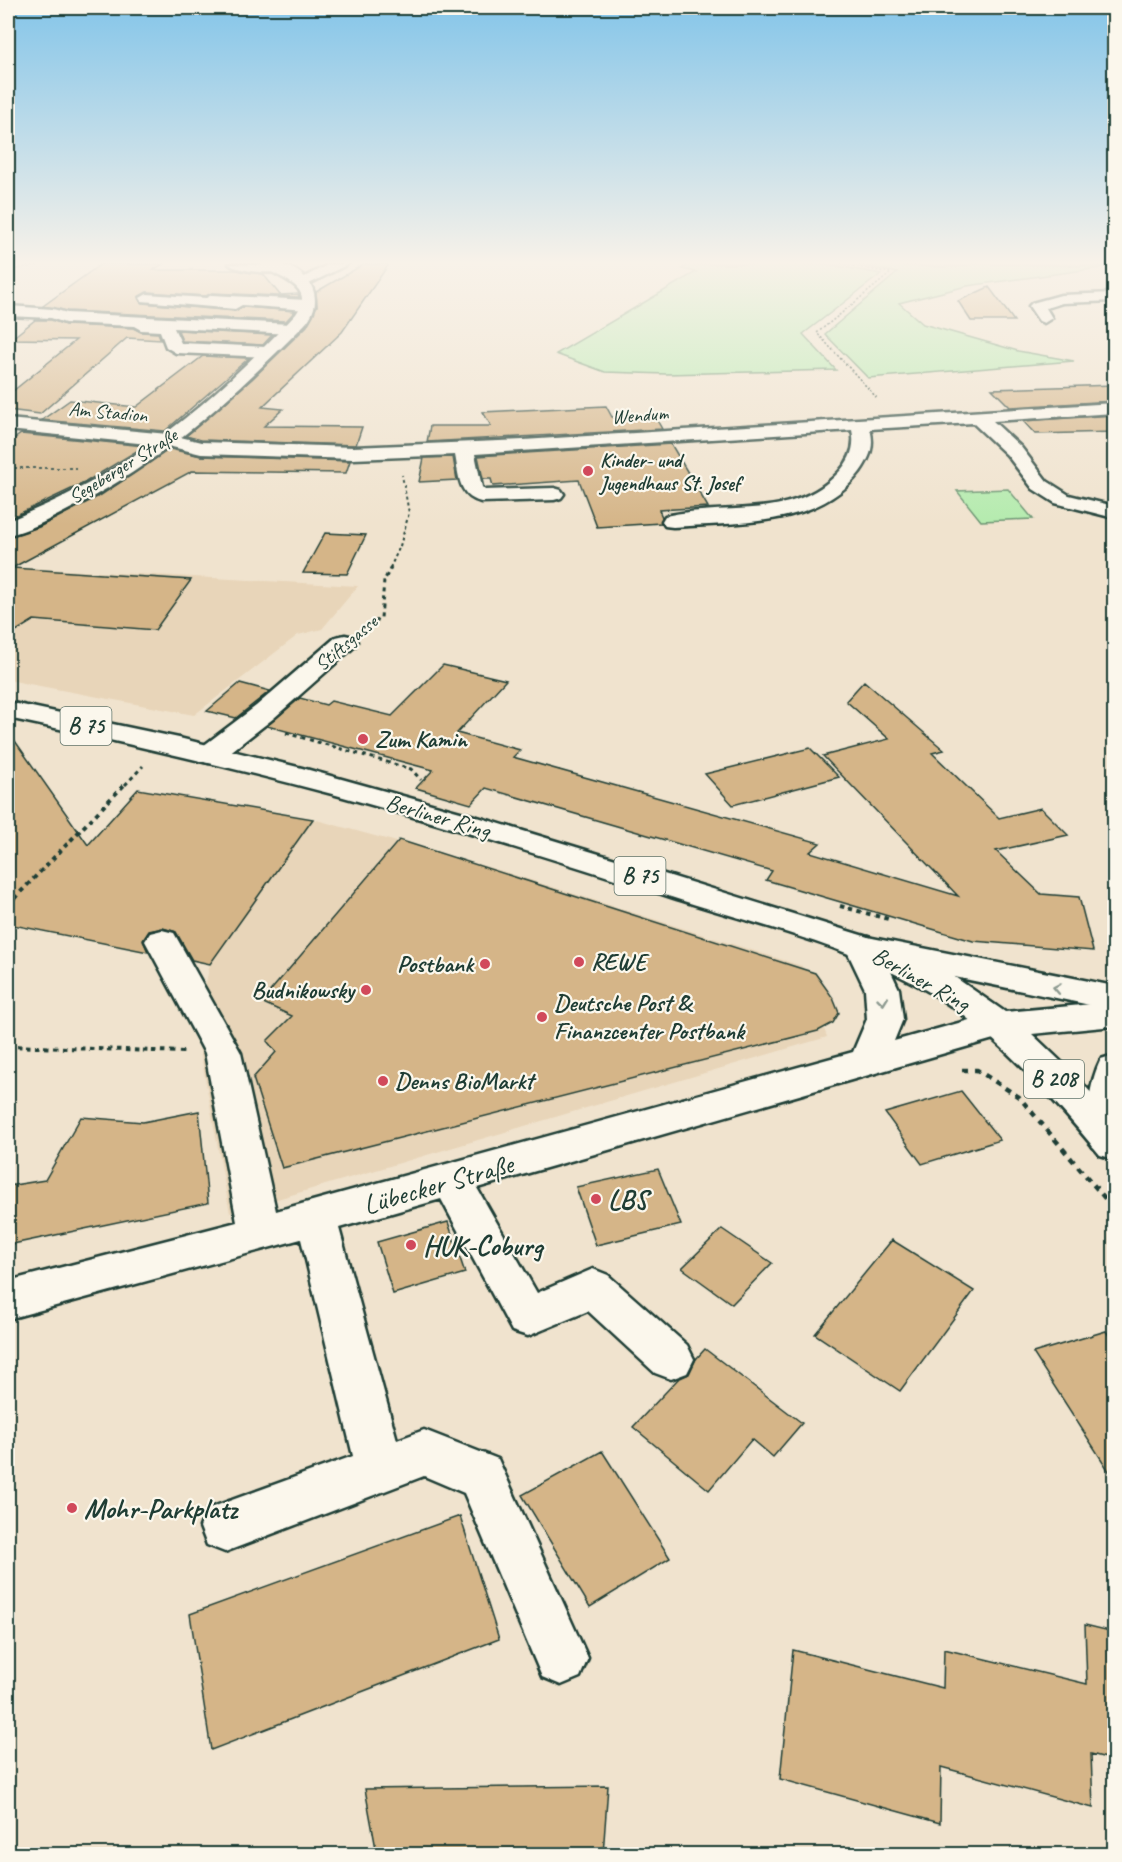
<svg xmlns="http://www.w3.org/2000/svg" width="1122" height="1862" viewBox="0 0 1122 1862" font-family="Caveat,sans-serif">
  <style>
    .built { fill: #e8d5b9 }
    .green { fill: #b4ebae; stroke: #6a9471; stroke-width: 1.5 }
    .building { fill: #d5b588; stroke: #1f3d34; stroke-width: 1.5 }
    .lines { fill: none; stroke-linecap: round; stroke-linejoin: round }
    .minor-casing { stroke: #1f3d34; stroke-width: 5 }
    .major-casing { stroke: #1f3d34; stroke-width: 5 }
    .path-far4 { stroke: #1f3d34; stroke-width: 1.5; stroke-dasharray: 2 2; stroke-linecap: butt }
    .path-far3 { stroke: #1f3d34; stroke-width: 2; stroke-dasharray: 3 3; stroke-linecap: butt }
    .path-far2 { stroke: #1f3d34; stroke-width: 3; stroke-dasharray: 4 4; stroke-linecap: butt }
    .path-far1 { stroke: #1f3d34; stroke-width: 4; stroke-dasharray: 4.5 4.5; stroke-linecap: butt }
    .path { stroke: #1f3d34; stroke-width: 4.5; stroke-dasharray: 6 6; stroke-linecap: butt }
    .minor { fill: #fbf7ec; fill-rule: evenodd }
    .major { fill: #fbf7ec; fill-rule: evenodd }
    .oneway { stroke: #8d9a90 }
    .poi-dot { fill: #d1495b; stroke: #fbf7ec; stroke-width: 2 }
    .labels { text-anchor: middle; dominant-baseline: central; stroke-width: 4.5; stroke-linejoin: round; paint-order: stroke }
    .far-street-label { font-size: 20px; fill: #1f3d34; stroke: #fbf7ec }
    .far-poi-label { font-size: 20px; font-weight: bold; fill: #1f3d34; stroke: #fbf7ec; text-anchor: start }
    .shield { fill: #fbf7ec; stroke: #61756b; stroke-width: 1.5 }
    .shield-label { font-size: 22px; font-weight: bold; fill: #1f3d34 }
    .poi-label { font-size: 24px; font-weight: bold; fill: #1f3d34; stroke: #fbf7ec; text-anchor: start }
    .street-label { font-size: 24px; fill: #1f3d34; stroke: #fbf7ec }
    .near-street-label { font-size: 28px; fill: #1f3d34; stroke: #fbf7ec }
    .near-poi-label { font-size: 28px; font-weight: bold; fill: #1f3d34; stroke: #fbf7ec; text-anchor: start }
  </style>
  <rect width="100%" height="100%" fill="#f0e3ce"/>
  <filter id="ink" filterUnits="userSpaceOnUse"><feTurbulence type="fractalNoise" baseFrequency=".0167" numOctaves="2"/><feDisplacementMap in="SourceGraphic" scale="12" xChannelSelector="R" yChannelSelector="G"/><feConvolveMatrix kernelMatrix="1 2 1 2 8 2 1 2 1" color-interpolation-filters="sRGB"/></filter>
  <g filter="url(#ink)">
    <!-- built -->
    <path class="built" d="M8 567 358 586 322 629 298 635 194 715 8 680Z
      M313 819 502 871 802 966 827 1037 230 1213 196 1029 210 964Z"/>
    <!-- green -->
    <path class="green" d="M690 264H827L881 274 803 334 836 370 666 374 605 372 556 354 696 272 682 269Z
      M856 264 957 267 974 264 1114 266 967 286 899 303 923 324 1018 351 1074 361 868 378 825 334 897 273Z
      M1008 489 1033 519 981 521 957 491Z"/>
    <!-- building -->
    <path class="building" d="M101 264H163L153 270H236L263 274 280 295 298 294 299 297 212 293 206 296 147 292 138 297 142 303 235 311 243 307 295 311 286 321 67 311 43 306Z
      M364 264H389L342 332 262 407 283 409 264 426 362 427 356 445 201 440 186 436 252 379 307 326 317 306 316 292Z
      M989 287 1014 321H971L958 301Z
      M35 320H51L65 325 133 328 141 332 158 333 161 340 127 338 40 414 8 410V395L76 340 11 339Z
      M178 330 272 335 263 345 182 341Z
      M203 356 249 358 165 431 42 420 70 400 136 407Z
      M1114 385V401L1010 407 992 389Z
      M606 406 612 417 654 415 662 429 427 442 430 426H491L483 412Z
      M1114 415V432L1035 434 1023 421Z
      M21 434 145 446 84 483 8 519V443Z
      M671 444 708 507 659 510 662 517 661 523 597 527 579 480 493 486 491 479H483L478 456Z
      M170 449 201 456 350 461 346 473 192 471 12 568 191 580 155 630 34 620 8 636V537L39 527 101 495Z
      M453 457 457 480 419 482 424 458Z
      M325 533 366 535 347 574 303 573Z
      M443 665 506 680 457 733 520 750 513 757 820 843 810 852 958 896 823 756 889 739 846 701 864 681 944 750 932 753 999 818 1041 808 1068 835 996 851 1041 894 1079 897 1093 951 973 941 766 880 772 871 486 788 471 804 416 788 433 770 267 726 300 698 326 705 331 701 392 716Z
      M240 683 270 691 236 718 207 711Z
      M8 731 88 845 138 789 313 819 210 964 192 960 176 932 163 928 149 931 143 940 148 952 8 924Z
      M810 748 839 777 733 805 705 774Z
      M399 840 815 973 833 998 839 1013 833 1023 818 1031 282 1168 253 1078 276 1052 267 1041 292 1016 261 1002Z
      M961 1091 1000 1140 922 1164 885 1113Z
      M199 1111 208 1203 8 1245V1186L45 1180 81 1117 143 1122Z
      M658 1169 681 1225 596 1245 576 1187Z
      M448 1222 465 1273 393 1294 377 1242Z
      M722 1229 772 1263 732 1304 682 1268Z
      M892 1240 974 1291 900 1391 815 1334Z
      M1106 1331 1114 1343V1479L1033 1353Z
      M705 1349 802 1423 773 1457 752 1439 709 1490 633 1427 678 1379 689 1374 696 1359Z
      M602 1451 670 1558 590 1607 522 1495Z
      M460 1516 499 1639 211 1750 190 1614Z
      M1085 1625 1114 1632V1760L1091 1754 1093 1808 941 1767 940 1823 780 1779 793 1650 943 1688 944 1649 1087 1684Z
      M608 1786 603 1854H377L365 1789Z"/>
    <g class="lines">
      <!-- minor casing -->
      <g class="minor-casing">
        <path id="minor" d="M229 264 283 266 285 269C278 276 237 271 229 264Z
          M329 264H348L307 285H297L295 282Z
          M1114 293V301L1062 303 1046 308 1052 318 1044 323 1039 321 1029 306 1032 303 1061 295Z
          M147 294 206 298 212 295 307 300 315 305 307 310 242 305 235 309 142 301 140 298Z
          M8 306 53 309 67 313 291 324 299 329 291 334 174 328 181 343 266 347 274 352 266 357 176 353 166 347 160 331 141 330 134 326 65 323 51 318 8 316Z
          M1114 403V413L993 421 1021 447 1047 481 1069 495 1114 506V518L1055 503 1033 489 1007 455 973 423 870 429C875 446 870 458 860 472 817 528 737 522 673 527L665 526 662 521 665 516C725 502 793 522 839 472 850 460 856 447 852 430L475 454 482 487 485 490 554 488 561 490 564 494 561 498 554 500 481 502C458 496 459 475 455 455L353 459 201 454 168 446 8 430V419L168 434 201 442 353 447 523 440Z
          M345 635 354 637 357 642 354 647 274 718 219 761 209 763 199 761 195 755 199 749 256 706 336 637Z
          M162 930 174 933 241 1053 276 1211 853 1052 867 1019 865 989 845 947 850 939 862 936 1114 986V1010L887 963 899 989 903 1019 894 1041 998 1012 1011 1016 1016 1025 1011 1034 477 1188 537 1293 593 1269 608 1275 687 1345 694 1359 687 1373 671 1379 655 1373 588 1311 528 1336 512 1331 441 1199 339 1228 397 1440 424 1430 498 1459 588 1658 580 1677 561 1685 542 1677 464 1493 424 1476 225 1552 207 1545 200 1527 207 1509 353 1456 301 1239 8 1319V1281L237 1222 205 1053 145 941 150 933Z
          M1114 1055V1149L1107 1151 1093 1147C1082 1126 1090 1080 1101 1059Z"/>
      </g>
      <!-- major casing -->
      <g class="major-casing">
        <path id="major" d="M260 264C266 264 274 263 279 264 310 270 327 299 305 324 233 397 159 465 66 511 48 520 28 531 8 535V521C50 504 91 484 130 459 189 420 247 366 296 314 318 284 274 278 260 264Z
          M8 702 179 738 302 768 471 815 622 861 874 939 949 973 1005 1012 1114 1002V1026L1032 1034 1074 1074 1114 1118V1159L1100 1155C1052 1097 1000 1037 936 996 859 948 757 925 671 897 560 861 449 826 336 795 227 766 118 741 8 718Z"/>
      </g>
      <!-- path-far4 -->
      <path class="path-far4" d="M841 264 891 273 817 333 877 398
        M8 271 41 264"/>
      <!-- path-far3 -->
      <path class="path-far3" d="M8 468H76
        M390 568 400 546 409 513 402 475"/>
      <!-- path-far2 -->
      <path class="path-far2" d="M368 626 381 618 384 581 391 567
        M286 733 411 769 421 780
        M125 785 143 766"/>
      <!-- path-far1 -->
      <path class="path-far1" d="M8 905 126 783
        M840 906 888 919
        M8 1046 184 1052"/>
      <!-- path -->
      <path class="path" d="M962 1070H977L1019 1097 1114 1209"/>
      <!-- minor -->
      <use href="#minor" class="minor"/>
      <!-- major -->
      <use href="#major" class="major"/>
    </g>
    <!-- one-way arrows -->
    <defs><path id="oneway-chevron" d="M-2-3.5L2.5 0L-2 3.5" fill="none" stroke-width="1.6" stroke-linecap="round" stroke-linejoin="round" transform="scale(1.5)"/></defs>
    <g class="oneway">
      <use href="#oneway-chevron" transform="translate(1057 988) rotate(-169)"/>
      <use href="#oneway-chevron" transform="translate(883 1001) rotate(84)"/>
    </g>
  </g>
  <!-- sky -->
  <linearGradient id="sky" x2="0" y2="1"><stop stop-color="#84c5e9"/><stop offset="0.5" stop-color="#f8f2e9"/><stop offset="1" stop-color="#f8f2e9" stop-opacity="0"/></linearGradient>
  <rect width="1122" height="525" fill="url(#sky)"/>
  <!-- markers -->
  <g class="poi-dot">
    <circle cx="588" cy="471" r="6"/>
    <circle cx="363" cy="739" r="6"/>
    <circle cx="579" cy="962" r="6"/>
    <circle cx="485" cy="964" r="6"/>
    <circle cx="366" cy="990" r="6"/>
    <circle cx="542" cy="1017" r="6"/>
    <circle cx="383" cy="1081" r="6"/>
    <circle cx="596" cy="1199" r="6"/>
    <circle cx="411" cy="1245" r="6"/>
    <circle cx="72" cy="1508" r="6"/>
  </g>
  <g class="labels">
    <!-- far-street labels -->
    <g class="far-street-label">
      <text transform="translate(108 412) rotate(5)">Am Stadion</text>
      <text transform="translate(640 415) rotate(-4)">Wendum</text>
      <text transform="translate(123 466) rotate(-32)">Segeberger Straße</text>
      <text transform="translate(346 643) rotate(-40)">Stiftsgasse</text>
    </g>
    <!-- far-poi labels -->
    <g class="far-poi-label">
      <text x="600" y="460">Kinder- und<tspan x="600" dy="23">Jugendhaus St. Josef</tspan></text>
    </g>
    <!-- shield labels -->
    <g class="shield">
      <rect x="60.5" y="707" width="51" height="38" rx="4.5"/>
      <rect x="614.5" y="857" width="51" height="38" rx="4.5"/>
      <rect x="1024" y="1060" width="60" height="38" rx="4.5"/>
    </g>
    <g class="shield-label">
      <text x="86" y="726">B 75</text>
      <text x="640" y="876">B 75</text>
      <text x="1054" y="1079">B 208</text>
    </g>
    <!-- poi labels -->
    <g class="poi-label">
      <text x="375" y="739">Zum Kamin</text>
      <text x="591" y="962">REWE</text>
      <text x="473" y="964" text-anchor="end">Postbank</text>
      <text x="354" y="990" text-anchor="end">Budnikowsky</text>
      <text x="554" y="1003">Deutsche Post &amp;<tspan x="554" dy="28">Finanzcenter Postbank</tspan></text>
      <text x="395" y="1081">Denns BioMarkt</text>
    </g>
    <!-- street labels -->
    <g class="street-label">
      <text transform="translate(438 816) rotate(16)">Berliner Ring</text>
      <text transform="translate(921 979) rotate(29)">Berliner Ring</text>
    </g>
    <!-- near-street labels -->
    <g class="near-street-label">
      <text transform="translate(438 1184) rotate(-16)">Lübecker Straße</text>
    </g>
    <!-- near-poi labels -->
    <g class="near-poi-label">
      <text x="608" y="1199">LBS</text>
      <text x="423" y="1245">HUK-Coburg</text>
      <text x="84" y="1508">Mohr-Parkplatz</text>
    </g>
  </g>
  <!-- margin -->
  <rect width="1122" height="1862" fill="none" stroke="#fbf7ec" stroke-width="30"/>
  <rect x="15" y="15" width="1092" height="1832" fill="none" stroke="#1f3d34" stroke-width="2" filter="url(#ink)"/>
</svg>
